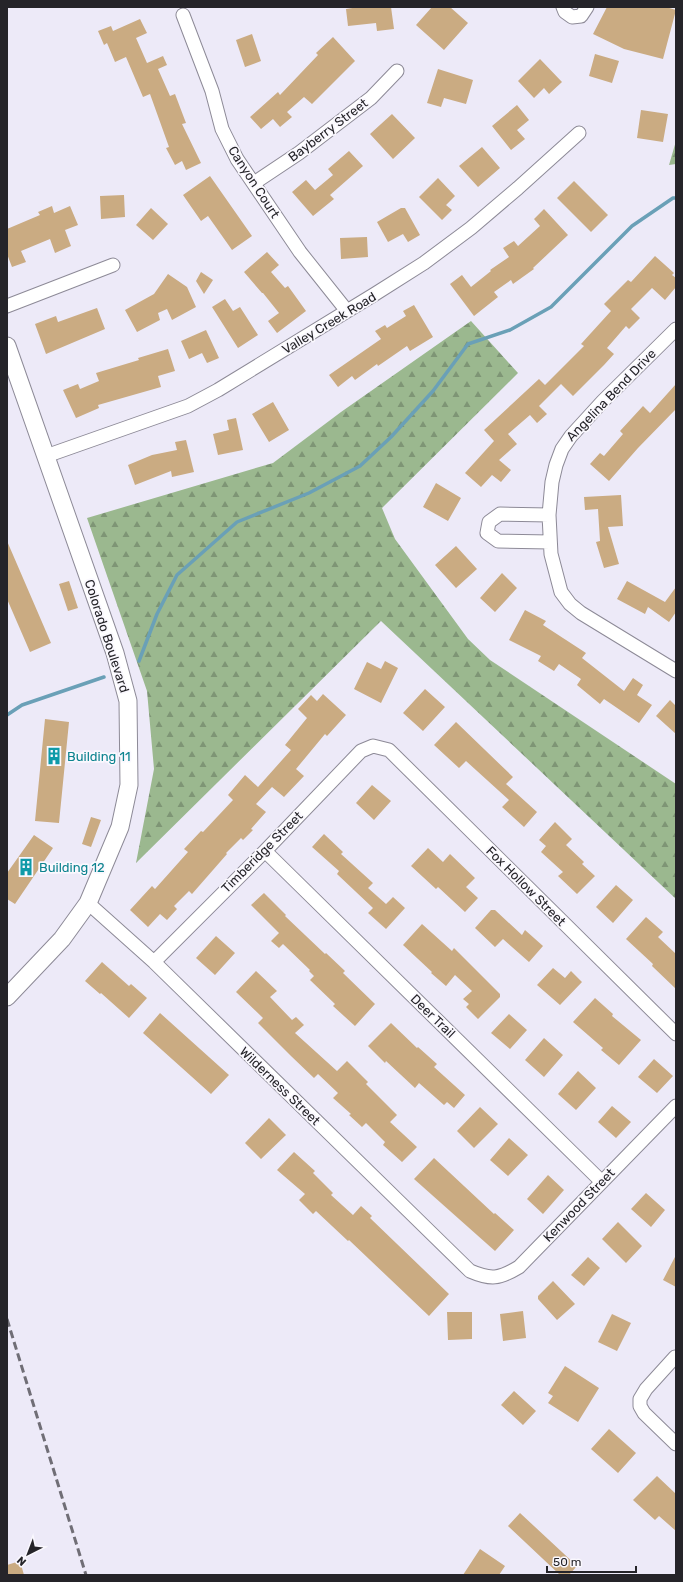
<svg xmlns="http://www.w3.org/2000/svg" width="683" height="1582" viewBox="0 0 683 1582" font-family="Rubik,sans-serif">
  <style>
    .forest { fill: url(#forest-firs) }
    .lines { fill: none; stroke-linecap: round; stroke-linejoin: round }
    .stream { stroke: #6aa0b7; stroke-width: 3.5 }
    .building { fill: #caab82 }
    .minor-casing { stroke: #8d8a97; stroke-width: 15 }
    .major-casing { stroke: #8d8a97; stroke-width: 19 }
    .minor { stroke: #fff; stroke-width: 13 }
    .major { stroke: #fff; stroke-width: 17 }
    .rail { stroke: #706e76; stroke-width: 3; stroke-dasharray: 8 4; stroke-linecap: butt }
    .labels { text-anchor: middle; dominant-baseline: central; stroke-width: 3.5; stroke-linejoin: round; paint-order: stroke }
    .street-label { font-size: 13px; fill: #252429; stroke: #faf8fe }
    .culture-label { font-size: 13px; fill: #0d838f; stroke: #faf8fe; text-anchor: start }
  </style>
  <defs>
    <pattern id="forest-firs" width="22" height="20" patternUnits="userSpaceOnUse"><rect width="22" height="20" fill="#9bb88f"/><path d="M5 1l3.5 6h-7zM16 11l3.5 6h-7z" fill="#7e9575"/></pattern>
  </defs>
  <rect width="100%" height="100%" fill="#edeaf8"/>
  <!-- forest -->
  <path class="forest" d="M676 141V164L669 165Z
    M471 321 518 373 382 508 395 539 468 639 490 660 676 784V899L381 621 136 863 154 769 147 691 87 518 273 463 341 412Z"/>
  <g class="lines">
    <!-- stream -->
    <path class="stream" d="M139 661 157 614 177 575 237 522 309 493 360 466 391 437 433 391 468 344 510 330 551 307 632 226 673 198H676
      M7 715 22 705 104 677"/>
  </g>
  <!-- building -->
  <path class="building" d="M359 7H391L394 29 377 31 376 23 348 26 346 9Z
    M432 7H450L468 23 444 50 416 25Z
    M607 7H666L676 10 663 59 624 49 593 34Z
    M140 19 147 33 136 38 147 63 163 56 167 65 158 69 170 96 175 94 186 123 182 124 201 163 186 170 182 161 175 165 166 148 169 147 150 94 143 97 126 57 115 62 107 43 104 45 98 31 111 26 113 31Z
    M252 34 261 61 245 67 236 40Z
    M333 37 355 61 312 104 304 97 287 112 292 117 280 127 273 119 261 129 250 117 278 92 280 95 318 55 316 53Z
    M595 54 619 61 612 83 589 76Z
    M540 59 562 82 549 94 544 88 534 98 518 81Z
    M438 69 473 80 466 104 444 98 441 107 427 103Z
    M517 105 529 120 517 130 525 139 511 150 492 126Z
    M641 110 668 114 663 142 637 138Z
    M392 114 415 138 393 159 370 134Z
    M482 147 500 168 478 187 459 166Z
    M349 151 363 166 330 195 334 199 313 216 292 192 306 180 315 190 333 175 328 169Z
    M210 176 252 236 232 250 208 216 201 221 183 195Z
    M438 178 455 196 446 205 452 210 442 220 419 197Z
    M574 181 608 215 591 232 557 198Z
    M124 195 125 217 101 219 100 196Z
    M52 206 54 213 70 206 78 225 65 230 71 246 55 253 50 239 21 251 26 262 12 267 7 254V229L40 215 38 212Z
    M151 208 168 224 153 240 136 225Z
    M401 208H405L420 235 408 242 403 234 388 242 377 222Z
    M544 209 568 235 533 268 534 269 513 284 511 280 494 292 498 297 474 316 450 284 462 275 471 287 491 271 490 270 509 257 503 248 514 241 518 246 540 226 534 219Z
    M367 237 368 257 341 259 340 238Z
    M267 252 279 265 271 272 285 288 288 286 306 311 277 333 268 321 279 313 263 293H262L244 272Z
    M655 256 674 273 672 275 676 278V287L665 300 652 288 631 309 640 318 629 329 626 326 607 348 614 354 604 365 573 396 561 384 539 406 547 414 537 423 530 415 508 434 517 444 499 460 511 470 501 482 492 475 481 487 465 473 494 441 484 430 539 379 545 385 584 346 581 344 611 311 604 304 628 280 631 282Z
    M201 272 213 280 204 294 196 281Z
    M168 274 187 287 196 307 172 320 167 309 158 313 160 320 137 332 125 310 154 294Z
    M225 299 233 311 240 307 258 335 238 348 212 307Z
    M414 305 433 337 410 351 407 346 378 366 377 364 355 380 352 376 338 387 329 375 381 339 375 331 385 325 387 328 406 316 403 311Z
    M97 308 105 329 46 354 35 324 56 316 58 322Z
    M206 330 219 358 207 363 202 353 189 359 181 341Z
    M168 349 175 371 158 376 161 387 98 405 99 408 76 418 63 390 78 384 80 389 99 381 96 373 139 360 138 358Z
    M676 384V409L638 448 609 481 590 464 600 453 604 456 623 434 620 431 643 406 650 413Z
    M273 402 289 430 269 442 252 414Z
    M236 418 243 450 218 455 213 434 229 430 227 420Z
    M186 440 194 472 172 477 171 471 135 485 128 465 152 455 177 450 175 442Z
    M436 483 461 498 448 521 423 507Z
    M621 495 623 526 608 527 619 564 604 568 596 542 600 541 598 509 585 510 584 497Z
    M7 541 51 643 30 652 7 599Z
    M456 546 477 569 456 588 435 565Z
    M502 573 517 588 495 612 480 598Z
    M69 581 78 608 68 611 59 584Z
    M627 581 665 602 676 587V612L669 622 648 607 645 614 617 599Z
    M525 610 546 621 543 625 586 653 582 658 624 691 633 678 643 685 637 695 652 705 639 723 604 699 600 704 577 685 581 679 559 664 554 671 538 661 541 656 509 640Z
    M385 661 398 668 381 703 354 689 367 662 381 669Z
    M425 689 445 707 423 731 403 713Z
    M323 694 346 715 327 736 325 734 296 769 304 776 284 797 272 787 256 804 266 812 251 829 253 830 243 840 241 838 226 853 227 854 192 894 189 891 174 906 177 909 167 920 160 914 148 927 130 910 152 886 155 889 188 852 184 849 201 831 203 832 233 800 228 795 245 775 258 787 291 750 285 745 307 718 298 709 311 695 317 701Z
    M670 700 676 706V734L656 716Z
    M45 719 69 722 59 823 35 821Z
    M456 722 513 777 506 784 537 812 524 827 502 807 509 800 466 761 459 768 434 745Z
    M372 785 391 801 374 820 356 803Z
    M91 817 101 820 91 847 82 844Z
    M555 822 572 839 566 845 584 862 582 864 595 876 577 894 558 876 563 872 541 852 546 846 539 840Z
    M324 834 343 852 341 854 373 883 368 888 386 904 393 897 405 908 386 929 368 913 373 908 337 874 339 871 312 847Z
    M34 835 53 848 15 904 7 899V873Z
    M428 848 443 862 450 854 475 878 466 887 478 898 465 912 438 887 436 889 411 866Z
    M616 885 633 900 613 923 596 907Z
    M264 893 286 915 285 916 325 954 326 953 345 971 343 973 375 1004 355 1026 333 1006 335 1004 310 980 314 976 309 971 310 970 283 944 279 948 271 941 279 933 251 905Z
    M491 910H495L522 935 525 930 543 946 529 962 503 939 495 947 475 928Z
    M646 917 663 932 658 937 676 954V989L652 966 653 964 626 939Z
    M422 924 452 951 454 948 500 994V997L478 1019 466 1007 469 1004 463 999 472 991 455 975 446 986 431 973 432 972 403 945Z
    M216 936 235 953 215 975 196 958Z
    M102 962 129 986 131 984 147 998 129 1018 101 993 100 994 85 981Z
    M553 968 565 978 571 971 582 982 560 1005 537 985Z
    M256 971 277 991 270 997 292 1020 296 1017 304 1025 295 1033 337 1071 347 1061 368 1082 366 1084 397 1115 390 1122 417 1147 402 1162 383 1145 385 1142 366 1123 362 1127 349 1115 351 1114 333 1098 338 1093 318 1074 314 1078 291 1056 258 1023 263 1018 236 992Z
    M595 998 613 1014 612 1016 641 1040 619 1065 601 1050 603 1048 573 1022Z
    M160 1013 229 1075 211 1094 143 1033Z
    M509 1014 527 1030 510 1049 491 1033Z
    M391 1023 417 1048 418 1047 437 1064 434 1067 465 1095 454 1108 447 1102 444 1105 419 1083 415 1088 386 1061 385 1063 368 1046Z
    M544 1038 563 1055 544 1077 525 1060Z
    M654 1059 673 1076 657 1093 638 1077Z
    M578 1071 596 1088 576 1110 558 1094Z
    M612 1106 631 1122 616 1138 598 1122Z
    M480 1107 498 1124 474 1148 457 1131Z
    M269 1118 286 1135 261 1159 245 1143Z
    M509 1138 528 1155 508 1176 490 1160Z
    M294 1152 315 1171 313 1173 333 1193 331 1195 353 1215 361 1206 372 1216 370 1218 449 1294 429 1316 349 1240 348 1241 316 1211 313 1214 299 1200 305 1194 277 1170Z
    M434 1158 494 1214 495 1213 514 1230 495 1251 414 1179Z
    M548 1175 564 1190 543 1214 527 1199Z
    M646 1193 665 1210 651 1227 631 1209Z
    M618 1222 642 1246 626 1263 602 1239Z
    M676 1255V1287L663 1280Z
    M588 1257 600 1268 584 1286 571 1275Z
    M553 1281 575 1304 557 1320 538 1299V1296Z
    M523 1311 526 1338 503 1341 500 1314Z
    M447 1312H472V1339L448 1340Z
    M612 1314 631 1323 617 1351 598 1342Z
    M565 1366 599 1388 578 1422 548 1403 553 1396 548 1393Z
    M514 1391 536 1411 523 1425 501 1405Z
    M609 1429 636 1453 618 1473 591 1449Z
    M657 1476 676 1494V1531L659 1516 655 1520 633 1500Z
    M520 1513 577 1566 569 1575H560L508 1526Z
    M480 1549 505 1566 499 1575H463Z
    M20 1561 24 1575H7V1565Z"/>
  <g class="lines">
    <!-- minor casing -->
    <g class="minor-casing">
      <path id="minor" d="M563 7 565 12 572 17 581 16 587 7
        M183 15 212 91 222 129 237 159 300 252 347 311
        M254 183 299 153 371 98 397 71
        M7 306 113 265
        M676 329 603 401 571 436 562 449 556 465 552 482 549 515 551 554 561 592 570 604 581 613 676 671
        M46 456 188 406 218 390 375 294 424 263 471 228 518 188 579 133
        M549 515 500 514 489 522 487 533 498 541 550 542
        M265 851 602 1182
        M88 903 154 962 470 1271C491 1280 499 1279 519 1267L676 1106
        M154 962 265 851 361 751 373 746 389 750 676 1034
        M675 1357 646 1389 640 1399V1406L644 1413 676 1444"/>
    </g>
    <!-- major casing -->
    <g class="major-casing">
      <path id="major" d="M7 346 115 653 128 701 129 785 120 827 88 903 62 939 7 997"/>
    </g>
    <!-- minor -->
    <use href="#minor" class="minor"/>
    <!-- major -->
    <use href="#major" class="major"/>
    <!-- rail -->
    <path class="rail" d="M7 1319 86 1575"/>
  </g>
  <!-- icons -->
  <defs>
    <g id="building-bare" transform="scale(1.38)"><path d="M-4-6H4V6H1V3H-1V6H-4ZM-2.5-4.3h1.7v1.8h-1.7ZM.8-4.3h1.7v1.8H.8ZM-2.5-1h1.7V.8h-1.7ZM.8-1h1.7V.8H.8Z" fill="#0f9aa8" stroke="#faf8fe" stroke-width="2.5" paint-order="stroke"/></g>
  </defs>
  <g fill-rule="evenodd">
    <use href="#building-bare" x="54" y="756"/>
    <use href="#building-bare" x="26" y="867"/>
  </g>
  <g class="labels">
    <!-- street labels -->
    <g class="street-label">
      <text transform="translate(328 130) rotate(-37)">Bayberry Street</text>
      <text transform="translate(254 182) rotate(57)">Canyon Court</text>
      <text transform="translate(329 323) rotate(-31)">Valley Creek Road</text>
      <text transform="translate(611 395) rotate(-46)">Angelina Bend Drive</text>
      <text transform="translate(107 636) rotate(72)">Colorado Boulevard</text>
      <text transform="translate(262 852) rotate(-45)">Timberidge Street</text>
      <text transform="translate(526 886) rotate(45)">Fox Hollow Street</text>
      <text transform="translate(433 1016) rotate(44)">Deer Trail</text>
      <text transform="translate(280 1086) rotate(44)">Wilderness Street</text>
      <text transform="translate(579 1205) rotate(-46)">Kenwood Street</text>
    </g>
    <!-- culture labels -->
    <g class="culture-label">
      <text x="67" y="756">Building 11</text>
      <text x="39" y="867">Building 12</text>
    </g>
  </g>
  <!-- border -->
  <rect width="683" height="1582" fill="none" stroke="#252429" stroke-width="16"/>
  <!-- north arrow -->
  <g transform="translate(28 1554) rotate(222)" stroke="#faf8fe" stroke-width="3" paint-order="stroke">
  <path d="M0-3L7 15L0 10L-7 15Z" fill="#252429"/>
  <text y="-6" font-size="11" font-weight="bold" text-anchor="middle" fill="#252429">N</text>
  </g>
  <!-- scale -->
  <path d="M547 1566v6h89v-6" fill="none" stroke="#252429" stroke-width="2"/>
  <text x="553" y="1566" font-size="12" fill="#252429" stroke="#faf8fe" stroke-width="3" paint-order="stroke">50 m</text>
</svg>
